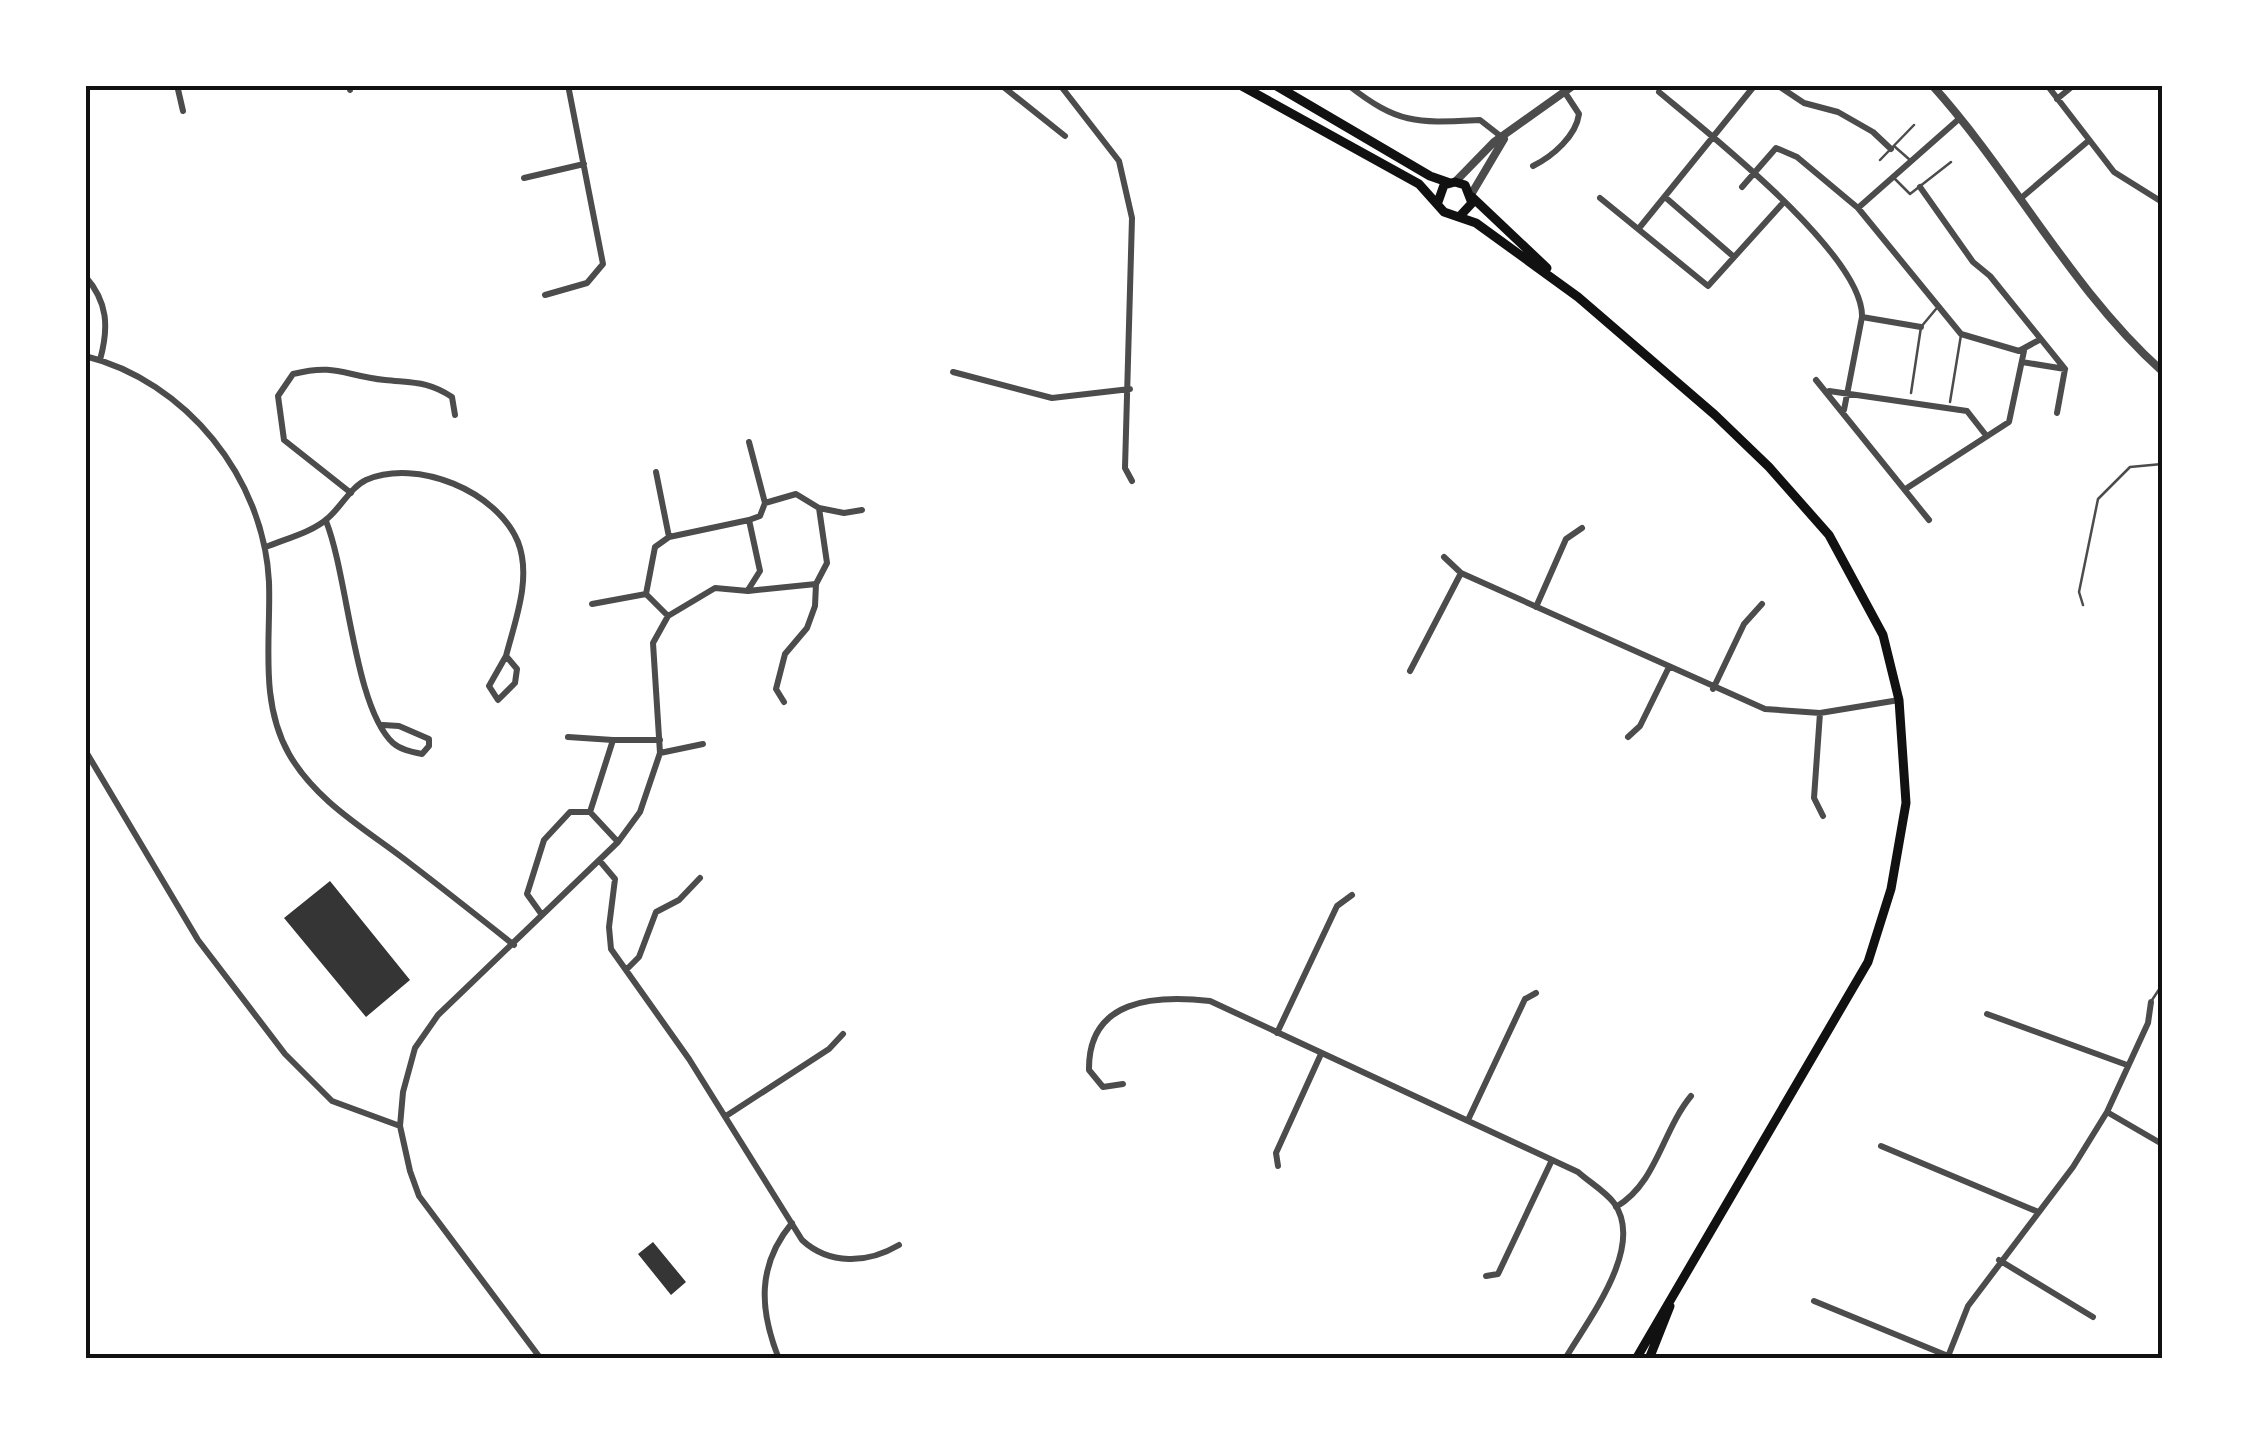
<svg xmlns="http://www.w3.org/2000/svg" width="2247" height="1444" viewBox="0 0 2247 1444" font-family="'Golos Text',sans-serif">
  <style>
    .building { fill: #353535 }
    .lines { fill: none; stroke-linecap: round; stroke-linejoin: round }
    .service { stroke: #4c4c4c; stroke-width: 2.5 }
    .minor { stroke: #4c4c4c; stroke-width: 6 }
    .tertiary { stroke: #4c4c4c; stroke-width: 8 }
    .secondary { stroke: #111; stroke-width: 9 }
    .neatline { fill: none; stroke: #111; stroke-width: 4 }
  </style>
  <rect width="100%" height="100%" fill="#fff"/>
  <!-- building -->
  <path class="building" d="M330 881 410 980 366 1017 284 918Z
    M653 1242 686 1282 671 1295 638 1254Z"/>
  <g class="lines">
    <!-- service -->
    <path class="service" d="M1894 146 1910 160
      M1880 160 1914 125
      M1894 178 1910 194 1951 162
      M1911 393 1921 327 1936 309
      M1950 402 1961 335
      M2083 605 2079 592 2098 499 2130 467 2162 464
      M2152 1000 2162 985"/>
    <!-- minor -->
    <path class="minor" d="M177 85 183 111
      M349 85 350 90
      M1001 85 1065 136
      M1060 85 1119 161 1132 218 1125 468 1132 481
      M1348 85C1399 125 1417 123 1480 120L1503 138
      M1777 85 1804 103 1838 112 1873 132 1891 149
      M2047 85 2114 172 2162 202
      M1659 92C1707 132 1864 255 1862 317
      M2057 99 2074 85
      M1533 166C1553 156 1576 136 1579 114L1564 91
      M524 178 584 164
      M1742 187 1776 148 1797 157 1858 208 1961 334 2019 351 2039 340
      M1920 187 1973 262 1990 276 2065 369
      M1665 197 1734 257
      M1600 198 1708 286 1783 203
      M2020 199 2087 142
      M1858 208 1960 118
      M1640 227 1755 85
      M85 276C108 302 109 327 100 360
      M545 295 587 283 603 264 568 85
      M85 356C186 381 264 478 269 582 271 640 259 701 289 754 317 803 369 831 412 865 446 891 480 918 514 945
      M2022 362 2065 369 2057 413
      M953 372 1052 398 1130 389
      M1816 380 1929 520
      M1829 391 1967 411 1985 434
      M1844 410 1862 317 1921 327
      M749 442 765 503 796 494 819 508 827 563 816 584 815 606 807 628 785 654 776 689 784 702
      M656 472 669 537
      M1907 488 2009 422 2024 351
      M351 493 284 440 278 396 293 374C337 363 344 376 385 380 413 383 428 381 452 397L455 415
      M819 508 844 513 862 510
      M749 520 760 516 765 503
      M326 521C348 576 354 707 393 743 401 750 412 752 422 754L429 746V739L399 726 383 725
      M266 547C285 539 313 532 328 518 341 507 351 487 366 480 417 458 497 491 518 542 532 578 515 621 506 656L517 669 515 683 498 700 489 686 506 656
      M1444 557 1461 573 1765 709 1820 713 1899 700
      M592 604 646 594
      M1536 607 1566 539 1582 528
      M668 616 646 594 655 547 669 537 749 520 760 571 748 590
      M1410 671 1461 573
      M1713 689 1744 624 1762 604
      M1820 713 1814 798 1823 816
      M568 737 613 740
      M1628 737 1640 726 1669 667
      M85 750 198 940 285 1054 332 1101 400 1126
      M660 753 703 744
      M590 812 613 740H660
      M599 860 615 879 609 927 611 949 689 1059 802 1240C829 1265 867 1264 899 1245
      M542 915 527 894 544 840 570 812H590L618 842
      M626 970 639 957 656 912 679 900 700 878
      M1987 1014 2127 1065
      M1277 1033 1337 906 1352 895
      M1123 1084 1103 1087 1089 1070C1088 999 1154 995 1210 1001L1578 1172C1589 1182 1605 1191 1614 1203 1646 1247 1587 1321 1565 1359
      M2107 1112 2162 1144
      M726 1116 829 1049 843 1034
      M1468 1120 1525 999 1536 993
      M1881 1146 2036 1211
      M1278 1166 1276 1153 1321 1054
      M1616 1207C1657 1183 1662 1131 1691 1096
      M1999 1260 2093 1317
      M1486 1276 1498 1274 1552 1160
      M1814 1301 1948 1356
      M541 1359 419 1196 410 1171 400 1126 403 1092 415 1048 438 1015 618 842 640 812 660 753 653 643 668 616 715 588 748 591 816 584
      M779 1359C759 1309 757 1265 792 1223
      M1947 1359 1968 1306 2073 1167 2107 1112 2148 1023 2151 1002"/>
    <!-- tertiary -->
    <path class="tertiary" d="M1932 85C2014 176 2070 288 2162 371
      M1455 182 1494 142 1574 85
      M1472 193 1504 139"/>
    <!-- secondary -->
    <path class="secondary" d="M1240 85 1419 184 1444 212 1476 223 1578 297 1715 415 1769 467 1829 535 1883 635 1899 700 1906 803 1891 889 1868 962 1636 1359
      M1275 85 1430 176 1450 183
      M1472 197 1547 268
      M1438 202 1444 185 1455 182 1465 185 1472 203 1460 216
      M1649 1359 1670 1306"/>
  </g>
  <!-- border -->
  <rect width="2247" height="1444" fill="none" stroke="#ffffff" stroke-width="175"/>
  <rect x="88" y="88" width="2072" height="1268" class="neatline"/>
</svg>
